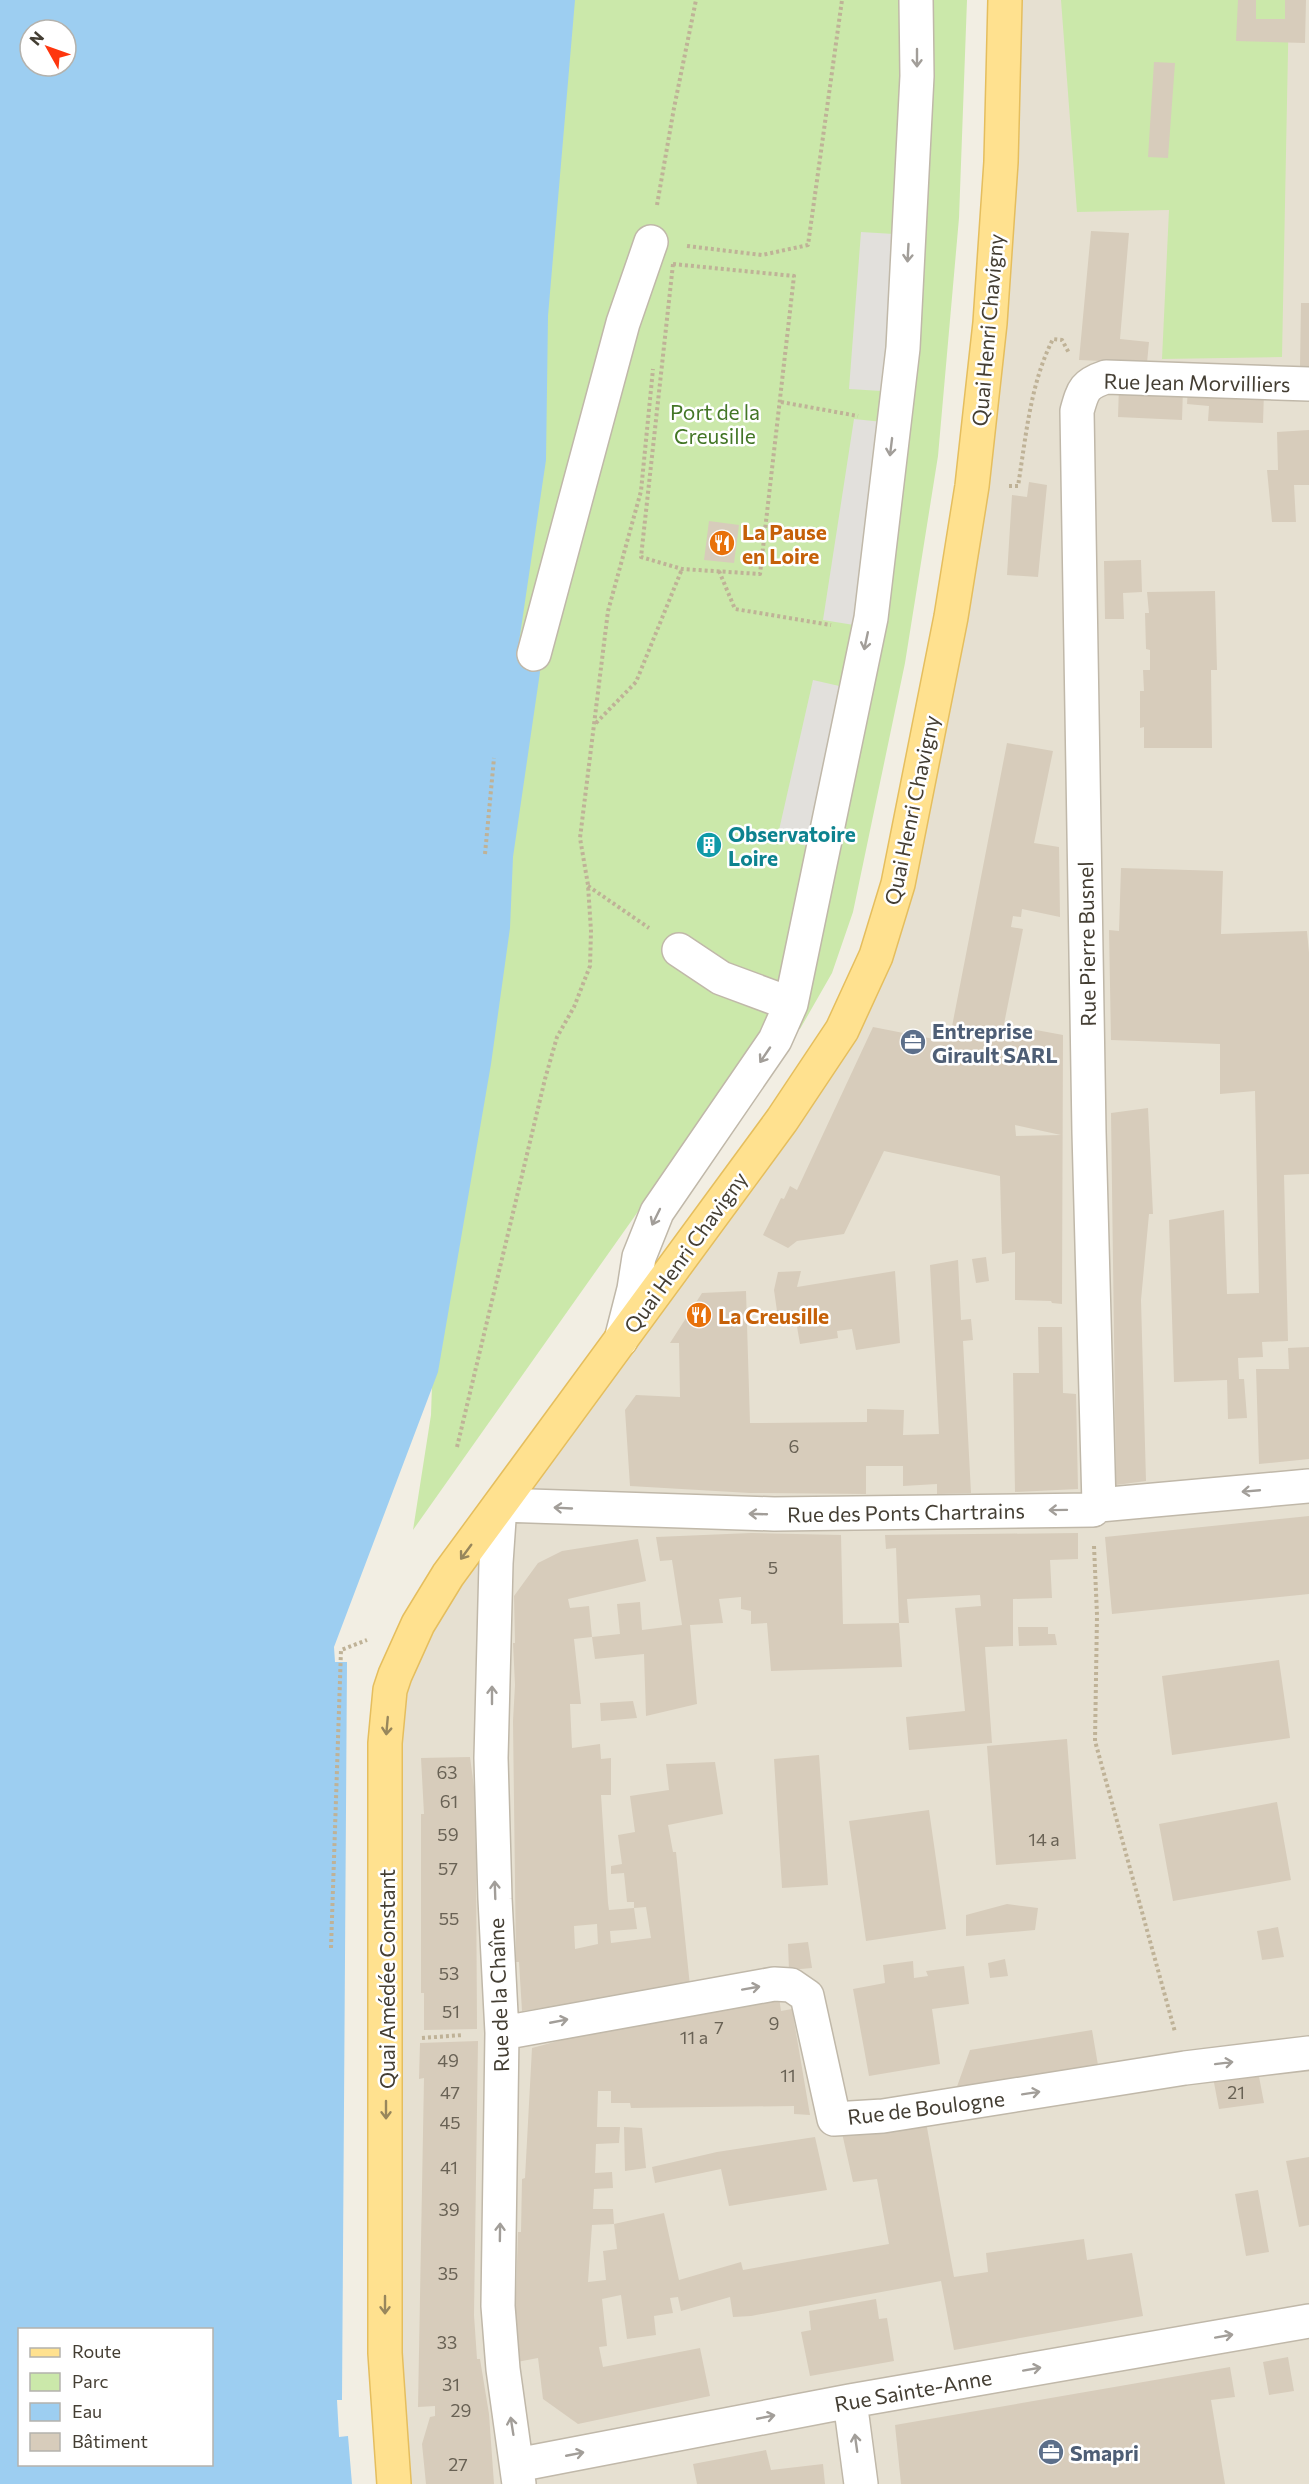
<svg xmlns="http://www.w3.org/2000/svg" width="1309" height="2484" viewBox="0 0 1309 2484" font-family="Commissioner,sans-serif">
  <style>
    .residential { fill: #e6e0d1 }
    .green { fill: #cbe8aa }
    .parking { fill: #e2e0dc }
    .water { fill: #9dcef1; fill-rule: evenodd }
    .building { fill: #d7ccbb; fill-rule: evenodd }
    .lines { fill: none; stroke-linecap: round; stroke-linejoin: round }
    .minor-casing { stroke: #c0b8a9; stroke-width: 36 }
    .major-casing { stroke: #e5be5e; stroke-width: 36 }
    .path { stroke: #bfb297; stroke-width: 4; stroke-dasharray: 3 3; stroke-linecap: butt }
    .minor { stroke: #fff; stroke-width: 33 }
    .major { stroke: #ffe18f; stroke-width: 33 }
    .oneway { stroke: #a29e99 }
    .oneway2 { stroke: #98875c }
    .labels { text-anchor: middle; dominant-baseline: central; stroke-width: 5; stroke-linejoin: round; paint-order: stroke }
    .number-label { font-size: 18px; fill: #696255 }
    .street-label { font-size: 21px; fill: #443e33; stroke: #fff }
    .park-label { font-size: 21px; fill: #437626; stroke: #fff }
    .food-label { font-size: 21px; font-weight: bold; fill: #c56008; stroke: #fff; text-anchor: start }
    .culture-label { font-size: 21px; font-weight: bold; fill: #0d838f; stroke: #fff; text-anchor: start }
    .service-label { font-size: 21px; font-weight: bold; fill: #4e5e75; stroke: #fff; text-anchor: start }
  </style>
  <rect width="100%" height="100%" fill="#f2eee3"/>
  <!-- residential -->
  <path class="residential" d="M1005 0H1309V2484H394L390 1690 876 956 951 617Z"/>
  <!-- green -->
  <path class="green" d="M549 0H967L959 218 938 456 905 663 853 912 832 973 800 1029H767L413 1530 431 1415 434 1325Z
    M1061 0H1289L1282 357 1162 359 1169 210 1077 212Z"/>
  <!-- parking -->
  <path class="parking" d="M861 232 894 234 882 391 849 389Z
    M854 419 883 422 854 625 823 620Z
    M813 680 848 688 812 847 777 839Z"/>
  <!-- water -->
  <path class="water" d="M0 0H575L548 316 546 460 519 642 534 654 540 672 513 857 510 928 491 1064 438 1372 334 1647 335 1662H347L342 2400H337L339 2437 348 2436 352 2484H0ZM30 30H66V66H30ZM20 2330H212V2464H20Z"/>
  <!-- building -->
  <path class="building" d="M1238 0H1256V19H1285V0H1306L1305 43 1236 41Z
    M1154 62 1175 63 1168 158 1148 157Z
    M1091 231 1129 233 1120 339 1149 342 1147 363 1079 360Z
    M1301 303H1309V366H1300Z
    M1119 386 1183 389 1182 420 1118 417Z
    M1188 389 1264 392 1263 423 1208 421 1209 406 1187 404Z
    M1309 430V485H1294L1296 522H1272L1267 470H1278L1277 432Z
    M1029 482 1047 485 1038 577 1007 575 1012 495 1027 497Z
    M709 521 739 525 734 563 704 560Z
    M1141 560 1142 592 1123 593 1124 619H1105L1104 561Z
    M1215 591 1217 670H1211L1212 748H1144V727L1140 728V691H1144L1143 670H1150V650L1146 649 1145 613H1149L1147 592Z
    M1007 743 1053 751 1034 843 1059 847 1060 917 1022 909 1021 917 1013 916 1011 927 1023 929 1004 1024 1063 1035 1062 1304 1052 1303 1051 1301 1015 1300V1252L1002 1254 1000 1176 884 1151 844 1234 797 1241 788 1248 763 1235 781 1198 784 1199 790 1186 797 1190 873 1027 949 1042ZM1015 1125 1061 1135 1016 1136Z
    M705 831 717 833 713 858 701 856Z
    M1121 868 1223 871 1221 934 1307 931 1309 953V1174L1284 1175 1288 1341 1262 1342 1263 1357 1238 1358 1239 1379H1244L1247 1418 1228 1419 1227 1380 1174 1382 1169 1220 1224 1210 1227 1294 1259 1293 1255 1091 1220 1094V1044L1111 1040 1109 930 1119 931Z
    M1148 1108 1153 1214H1149L1141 1300 1146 1481 1116 1485 1111 1113Z
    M986 1257 989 1281 976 1283 972 1259Z
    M958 1260 961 1320 971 1319 973 1340 963 1341 971 1493 937 1494V1484L903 1486V1466H866V1494L750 1493 630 1486 625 1410 636 1395 680 1397 679 1343H670L702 1293 746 1291 750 1423 867 1422V1409L904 1410 903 1435 939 1434 930 1265Z
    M801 1271 797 1287 895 1271 900 1343 856 1350 852 1329 837 1331 838 1338 800 1344 795 1315 778 1318 774 1290 778 1272Z
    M1038 1327H1062L1063 1393 1076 1394 1078 1489 1015 1492 1013 1373H1039Z
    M1309 1347V1459L1259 1464 1256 1369H1289L1288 1348Z
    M1309 1516V1594L1112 1614 1105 1537Z
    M751 1533 841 1535 843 1624 899 1623 902 1667 771 1671 767 1623 751 1624V1611L741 1609V1597L719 1599 723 1623 690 1625 697 1704 646 1716 644 1654 595 1659 592 1637 620 1634 617 1604 640 1602 642 1630 682 1625 672 1560 660 1561 656 1537Z
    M1078 1533V1559L1050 1560 1052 1598 1013 1599V1646L985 1647 992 1743 909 1750 906 1717 965 1711 955 1608 981 1606 980 1595 907 1599 909 1623H899L896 1548 886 1549 885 1535Z
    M638 1539 646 1581 568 1599 570 1608 589 1606 592 1637 574 1639 581 1704H570L572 1748 600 1744 601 1759 611 1758V1795H601L608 1903 609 1910 634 1908 637 1929 610 1931 611 1943 651 1938 646 1907 634 1908V1902H627L624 1873 611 1874V1866L622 1864 618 1835 635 1832 630 1796 669 1790 666 1764 715 1762 723 1814 668 1825 673 1852H676L690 1986 522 2011 519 1962H516L513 1721 515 1685 513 1643H515L514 1596 538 1563 562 1551ZM597 1924 598 1944 575 1949 574 1926Z
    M1018 1627H1048V1634H1055L1057 1645 1019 1646Z
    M1279 1660 1290 1738 1172 1755 1162 1676Z
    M633 1701 637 1718 601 1721 600 1703Z
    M1067 1739 1076 1859 996 1865 987 1746Z
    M819 1755 828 1885 782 1888 774 1759Z
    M470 1757 474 1787 476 1854 477 2029 424 2030V1993H421V1814H424L421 1758Z
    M1277 1802 1291 1880 1173 1901 1159 1824Z
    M929 1810 946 1929 866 1941 849 1821Z
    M1007 1904 1038 1908 1035 1930 966 1936V1915Z
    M1278 1927 1284 1957 1262 1960 1257 1931Z
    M808 1942 812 1968 789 1970 788 1944Z
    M1005 1959 1008 1976 990 1978 988 1963Z
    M913 1961 914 1978 928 1976 926 1971 964 1966 969 2004 932 2009 940 2064 869 2076 853 1989 885 1983 883 1965Z
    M779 1997 781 2011 792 2009 810 2115 794 2114V2106L631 2108 630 2103H611V2091H598L597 2127H620L619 2143 596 2144 595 2173 612 2172 613 2188 594 2189 593 2209H613L614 2224 592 2225 588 2282 606 2280 603 2251 617 2249 614 2224 664 2213 679 2280 741 2262 743 2270 889 2244 877 2179 853 2182 842 2133 926 2122 954 2277 988 2272 986 2253 1084 2239 1087 2260 1132 2253 1143 2316 954 2350 941 2281 751 2316 733 2317 730 2297 681 2311 678 2297 670 2298 673 2313 654 2316 656 2335 627 2339 621 2295 602 2299 607 2346 599 2347 603 2367 700 2348 710 2396 578 2424 543 2399 538 2358 517 2362 515 2324 518 2232H521L522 2179 525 2178 532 2048 573 2037Z
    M1092 2030 1099 2071 954 2095 970 2050Z
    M478 2041 474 2315 477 2359H480L489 2414 494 2484H426L422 2444 430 2417 435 2416V2406L418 2407 424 2078 419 2079 420 2043Z
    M1257 2066 1264 2103 1219 2109 1212 2072Z
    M624 2127 642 2128 646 2168 625 2171Z
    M815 2137 827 2190 729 2206 721 2169 655 2183 652 2167 717 2152Z
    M1309 2157V2225L1299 2227 1286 2161Z
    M1258 2190 1269 2252 1246 2256 1235 2194Z
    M876 2299 879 2319 887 2318 894 2361 810 2376 801 2332 811 2330 809 2311Z
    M1288 2357 1294 2391 1269 2395 1263 2362Z
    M1230 2367 1235 2397 1211 2400 1225 2484H901L895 2425Z
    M766 2450 771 2470 823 2464 825 2484H697L693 2464Z"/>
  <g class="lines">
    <!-- minor casing -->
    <g class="minor-casing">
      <path id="minor" d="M534 654 623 323 651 242
        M679 950 721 978 791 1004
        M621 1340 634 1289 639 1257 657 1212 775 1040 791 1004 871 618 903 348 917 76 916 0
        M1099 1505 1089 1132 1077 411C1083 389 1085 384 1106 377L1309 384
        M502 2033 774 1984 791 1985 807 1996 834 2119 883 2116 1185 2068 1309 2053
        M850 2401 861 2484
        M517 2465 850 2401 1309 2321
        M519 2484 503 2369 498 2306 502 2033 495 1899 491 1758 496 1563 500 1505 774 1514 1093 1510 1099 1505 1309 1486"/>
    </g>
    <!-- major casing -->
    <g class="major-casing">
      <path id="major" d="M394 2484 385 2353V1743L390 1690 395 1675 418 1624 448 1575 782 1120 842 1030 876 956 898 884 951 617 972 486 990 323 1001 162 1005 0"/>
    </g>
    <!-- path -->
    <path class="path" d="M657 205 674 108 696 0
      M687 246 762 255 808 245 842 0
      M673 264 794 276 760 574 682 569 641 557Z
      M781 402 858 416
      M1009 486H1018C1026 437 1030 384 1053 339L1062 340 1069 353
      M719 571 735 609 831 625
      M596 723 636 682 682 569
      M485 854 494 758
      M588 886 649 928
      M457 1447 545 1079 557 1037 574 1007 590 966 591 931 588 885 580 838 608 611 641 491 653 369
      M1094 1546 1097 1615 1095 1741 1175 2032
      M331 1948 341 1650 367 1640
      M422 2038 463 2035"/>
    <!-- minor -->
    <use href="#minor" class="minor"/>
    <!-- major -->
    <use href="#major" class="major"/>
  </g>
  <!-- one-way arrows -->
  <defs><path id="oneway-shaft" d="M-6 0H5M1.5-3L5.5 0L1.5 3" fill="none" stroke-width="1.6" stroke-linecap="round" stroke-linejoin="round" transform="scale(1.5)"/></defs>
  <g class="oneway">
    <use href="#oneway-shaft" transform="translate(917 58) rotate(90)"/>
    <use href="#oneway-shaft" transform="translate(908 253) rotate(93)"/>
    <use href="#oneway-shaft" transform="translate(891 447) rotate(97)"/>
    <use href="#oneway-shaft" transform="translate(866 641) rotate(102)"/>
    <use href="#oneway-shaft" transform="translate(765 1055) rotate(124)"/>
    <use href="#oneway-shaft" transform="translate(656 1217) rotate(116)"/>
    <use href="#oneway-shaft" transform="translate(1251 1491) rotate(175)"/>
    <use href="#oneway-shaft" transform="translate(563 1508) rotate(-177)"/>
    <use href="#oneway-shaft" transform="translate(1058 1510) rotate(179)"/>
    <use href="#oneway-shaft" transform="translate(758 1514) rotate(-178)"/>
    <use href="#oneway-shaft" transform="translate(492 1695) rotate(-90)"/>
    <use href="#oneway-shaft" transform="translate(495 1890) rotate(-92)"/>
    <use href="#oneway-shaft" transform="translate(751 1988) rotate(-10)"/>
    <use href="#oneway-shaft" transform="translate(559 2021) rotate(-11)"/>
    <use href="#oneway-shaft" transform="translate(1224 2063) rotate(-7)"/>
    <use href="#oneway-shaft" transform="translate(1031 2093) rotate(-9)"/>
    <use href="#oneway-shaft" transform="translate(500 2232) rotate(-89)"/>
    <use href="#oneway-shaft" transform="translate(1224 2336) rotate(-10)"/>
    <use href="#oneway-shaft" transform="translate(1032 2369) rotate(-10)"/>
    <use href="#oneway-shaft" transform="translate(766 2417) rotate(-11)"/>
    <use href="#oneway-shaft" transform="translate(512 2426) rotate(-99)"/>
    <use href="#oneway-shaft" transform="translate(856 2443) rotate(-98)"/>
    <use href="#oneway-shaft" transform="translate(575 2454) rotate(-11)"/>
  </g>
  <g class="oneway2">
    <use href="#oneway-shaft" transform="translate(466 1552) rotate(126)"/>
    <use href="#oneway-shaft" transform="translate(387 1726) rotate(95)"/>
    <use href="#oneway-shaft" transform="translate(386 2110) rotate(90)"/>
    <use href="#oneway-shaft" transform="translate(385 2305) rotate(90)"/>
  </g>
  <!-- icons -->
  <defs>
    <g id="restaurant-disc" transform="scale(1.35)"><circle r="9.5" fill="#e8710a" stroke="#fff"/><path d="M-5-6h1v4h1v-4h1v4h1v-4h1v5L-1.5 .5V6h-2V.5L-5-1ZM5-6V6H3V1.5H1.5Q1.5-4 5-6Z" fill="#fff"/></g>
    <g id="building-disc" transform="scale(1.35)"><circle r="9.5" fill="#0f9aa8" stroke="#fff"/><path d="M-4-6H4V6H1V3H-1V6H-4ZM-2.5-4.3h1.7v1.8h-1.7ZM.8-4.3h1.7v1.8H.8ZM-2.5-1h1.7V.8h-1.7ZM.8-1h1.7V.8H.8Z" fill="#fff"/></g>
    <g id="office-disc" transform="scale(1.35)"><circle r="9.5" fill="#5c6f8a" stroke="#fff"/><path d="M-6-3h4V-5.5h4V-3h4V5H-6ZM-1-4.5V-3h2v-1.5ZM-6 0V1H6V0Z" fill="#fff"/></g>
  </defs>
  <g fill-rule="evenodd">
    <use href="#restaurant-disc" x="722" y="543"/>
    <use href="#building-disc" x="709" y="845"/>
    <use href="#office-disc" x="913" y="1042"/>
    <use href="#restaurant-disc" x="699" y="1315"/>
    <use href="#office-disc" x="1051" y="2452"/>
  </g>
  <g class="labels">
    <!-- number labels -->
    <g class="number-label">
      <text x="794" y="1446">6</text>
      <text x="773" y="1567">5</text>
      <text x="447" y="1772">63</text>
      <text x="449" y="1801">61</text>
      <text x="448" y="1834">59</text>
      <text x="1044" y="1839">14 a</text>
      <text x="448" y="1868">57</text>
      <text x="449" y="1918">55</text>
      <text x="449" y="1973">53</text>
      <text x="451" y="2011">51</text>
      <text x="774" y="2023">9</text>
      <text x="719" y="2027">7</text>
      <text x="694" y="2037">11 a</text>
      <text x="448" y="2060">49</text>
      <text x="788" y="2075">11</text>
      <text x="450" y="2092">47</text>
      <text x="1236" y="2092">21</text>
      <text x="450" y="2122">45</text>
      <text x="449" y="2167">41</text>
      <text x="449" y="2209">39</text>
      <text x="448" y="2273">35</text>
      <text x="447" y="2342">33</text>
      <text x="451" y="2384">31</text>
      <text x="461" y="2410">29</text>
      <text x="458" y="2464">27</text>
    </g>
    <!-- street labels -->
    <g class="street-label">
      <text transform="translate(987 330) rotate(-85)">Quai Henri Chavigny</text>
      <text transform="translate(1197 382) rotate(1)">Rue Jean Morvilliers</text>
      <text transform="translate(911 810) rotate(-78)">Quai Henri Chavigny</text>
      <text transform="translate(1086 944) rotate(-91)">Rue Pierre Busnel</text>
      <text transform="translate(685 1252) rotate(-54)">Quai Henri Chavigny</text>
      <text transform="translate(906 1512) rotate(-1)">Rue des Ponts Chartrains</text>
      <text transform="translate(386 1979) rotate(-90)">Quai Amédée Constant</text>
      <text transform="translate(498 1995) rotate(-92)">Rue de la Chaîne</text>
      <text transform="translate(926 2107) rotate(-7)">Rue de Boulogne</text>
      <text transform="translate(913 2390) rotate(-10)">Rue Sainte-Anne</text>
    </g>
    <!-- park labels -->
    <g class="park-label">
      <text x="715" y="411">Port de la<tspan x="715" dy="24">Creusille</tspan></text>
    </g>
    <!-- food labels -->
    <g class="food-label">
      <text x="742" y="531">La Pause<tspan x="742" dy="24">en Loire</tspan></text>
      <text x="718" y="1315">La Creusille</text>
    </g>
    <!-- culture labels -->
    <g class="culture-label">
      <text x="728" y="833">Observatoire<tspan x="728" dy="24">Loire</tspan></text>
    </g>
    <!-- service labels -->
    <g class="service-label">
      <text x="932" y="1030">Entreprise<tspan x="932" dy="24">Girault SARL</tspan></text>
      <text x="1070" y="2452">Smapri</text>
    </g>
  </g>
  <!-- legend -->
  <rect x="18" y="2328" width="195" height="138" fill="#ffffff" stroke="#b4b2ad" stroke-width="1.5"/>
  <rect x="30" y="2348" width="30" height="9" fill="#ffe18f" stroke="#b4b2ad" stroke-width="1.5"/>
  <text x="72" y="2358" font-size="18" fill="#443e33">Route</text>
  <rect x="30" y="2373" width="30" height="18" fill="#cbe8aa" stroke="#b4b2ad" stroke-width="1.5"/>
  <text x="72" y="2388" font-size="18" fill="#443e33">Parc</text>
  <rect x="30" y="2403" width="30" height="18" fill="#9dcef1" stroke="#b4b2ad" stroke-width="1.5"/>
  <text x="72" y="2418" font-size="18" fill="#443e33">Eau</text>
  <rect x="30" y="2433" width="30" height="18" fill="#d7ccbb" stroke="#b4b2ad" stroke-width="1.5"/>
  <text x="72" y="2448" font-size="18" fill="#443e33">Bâtiment</text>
  <!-- north arrow -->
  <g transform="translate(48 48) rotate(310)"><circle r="28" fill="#ffffff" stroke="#b4b2ad" stroke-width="1.5"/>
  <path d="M0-4.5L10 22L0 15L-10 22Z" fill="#fe360e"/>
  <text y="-9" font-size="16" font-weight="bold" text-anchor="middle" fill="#443e33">N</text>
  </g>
</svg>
